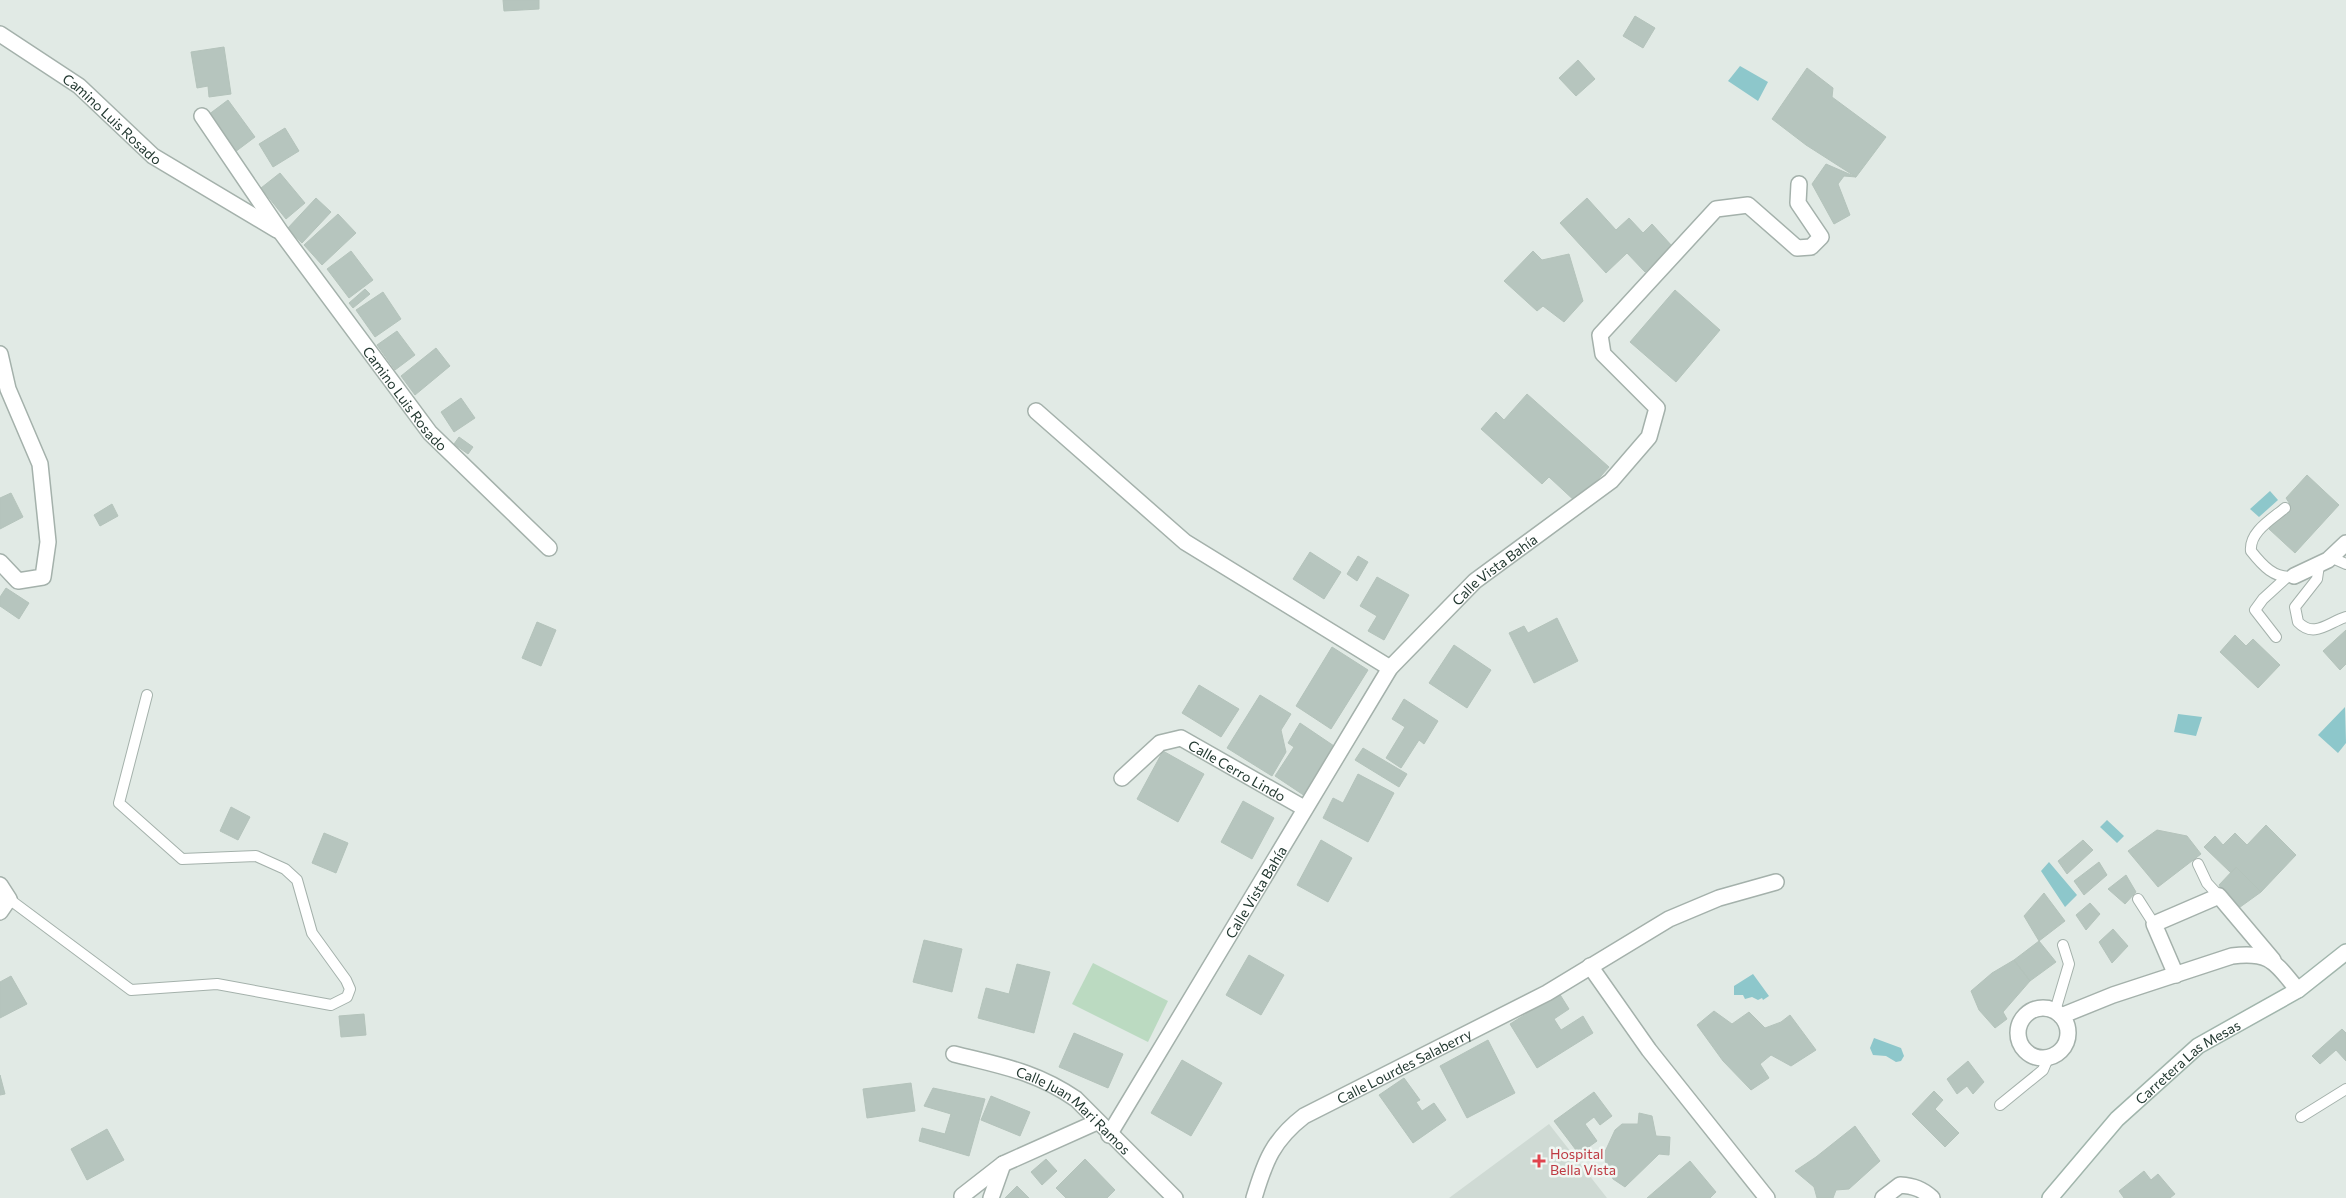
<svg xmlns="http://www.w3.org/2000/svg" width="2346" height="1198" viewBox="0 0 2346 1198" font-family="Commissioner,sans-serif">
  <style>
    .built { fill: #cfdad4 }
    .green { fill: #bbdac1 }
    .water { fill: #8dc7cb }
    .building { fill: #b6c5be; stroke: #b4c3bb }
    .lines { fill: none; stroke-linecap: round; stroke-linejoin: round }
    .lane-casing { stroke: #a4b1ab; stroke-width: 12 }
    .street-casing { stroke: #a4b1ab; stroke-width: 18 }
    .secondary-casing { stroke: #a1b5ac; stroke-width: 18 }
    .lane { stroke: #fff; stroke-width: 10 }
    .street { stroke: #fff; stroke-width: 15 }
    .secondary { stroke: #fff; stroke-width: 15 }
    .health-dot { fill: #e0444e; stroke: #f1f7f3; stroke-width: 2 }
    .labels { text-anchor: middle; dominant-baseline: central; stroke-width: 5; stroke-linejoin: round; paint-order: stroke }
    .street-label { font-size: 14px; fill: #233931; stroke: #f1f7f3 }
    .health-label { font-size: 14px; fill: #be3a42; stroke: #f1f7f3; text-anchor: start }
  </style>
  <rect width="100%" height="100%" fill="#e1eae5"/>
  <!-- built -->
  <path class="built" d="M1549 1124 1607 1198H1449Z"/>
  <!-- green -->
  <path class="green" d="M1093 963 1168 1001 1148 1042 1072 1004Z"/>
  <!-- water -->
  <path class="water" d="M1740 66 1768 82 1758 101 1728 81Z
    M2270 491 2278 500 2259 517 2250 509Z
    M2345 707 2346 743 2338 753 2318 735Z
    M2178 714 2202 717 2196 736 2174 732Z
    M2107 820 2124 836 2117 843 2100 827Z
    M2049 862 2077 895 2065 907 2041 871Z
    M1753 974 1769 996 1763 1000 1762 998 1758 1000 1752 997 1745 999 1743 995H1734V986Z
    M1874 1038 1901 1048 1904 1056 1901 1061 1896 1062 1886 1056 1873 1055 1870 1048Z"/>
  <!-- building -->
  <path class="building" d="M503 0H539V9L504 11Z
    M1635 16 1655 28 1643 48 1623 36Z
    M224 47 231 94 209 97 208 86 197 88 191 52Z
    M1578 60 1595 79 1576 96 1559 78Z
    M1807 68 1833 88 1832 97 1886 137 1856 177 1806 145 1772 119Z
    M228 100 255 137 235 152 208 115Z
    M285 128 299 151 273 167 259 144Z
    M1826 164 1856 177 1844 176 1838 184 1850 215 1834 224 1812 184Z
    M280 173 305 203 286 219 261 188Z
    M316 198 331 212 302 243 287 229Z
    M1587 198 1616 230 1629 218 1643 233 1652 224 1672 246 1645 272 1627 253 1606 273 1560 223Z
    M338 214 356 233 322 265 304 245Z
    M351 251 373 280 349 298 327 269Z
    M1533 251 1542 260 1569 254 1583 301 1564 322 1543 306 1537 311 1504 281Z
    M365 289 370 294 353 308 349 303Z
    M1675 290 1720 330 1676 382 1630 342Z
    M383 292 401 319 375 337 356 310Z
    M397 331 415 355 395 370 377 345Z
    M436 348 450 366 415 395 401 376Z
    M1527 394 1609 467 1577 503 1549 477 1542 484 1481 429 1496 412 1504 420Z
    M461 398 475 418 454 432 441 412Z
    M459 437 473 447 468 454 454 444Z
    M2307 475 2339 505 2295 553 2269 529 2291 506 2286 498Z
    M11 493 23 517 0 529V498Z
    M112 504 118 516 100 526 94 515Z
    M1310 552 1341 572 1324 599 1293 579Z
    M1358 556 1368 562 1357 581 1347 574Z
    M1377 577 1409 595 1384 640 1368 631 1377 616 1360 606Z
    M6 588 29 603 19 619 0 606V597Z
    M1557 618 1578 661 1534 683 1509 633 1524 626 1528 633Z
    M537 622 556 630 541 666 522 658Z
    M2346 630V664L2340 670 2323 651Z
    M2235 635 2246 646 2253 639 2280 665 2258 688 2220 652Z
    M1454 645 1491 670 1467 708 1429 683Z
    M1332 647 1368 670 1331 729 1296 706Z
    M1199 685 1239 709 1221 737 1182 713Z
    M1260 695 1291 714 1281 730 1286 752 1272 776 1227 748Z
    M1404 699 1438 721 1424 744 1419 740 1401 768 1386 758 1405 727 1392 719Z
    M1300 723 1337 748 1305 796 1275 776 1294 747 1288 743Z
    M1363 748 1407 774 1399 787 1355 760Z
    M1163 751 1204 774 1178 822 1137 799Z
    M1358 774 1394 793 1368 842 1323 818 1333 798 1343 803Z
    M1243 801 1274 818 1252 859 1221 842Z
    M231 807 250 817 238 840 220 831Z
    M2266 825 2296 855 2261 892 2236 867 2231 873 2204 847 2215 836 2223 845 2235 833 2247 845Z
    M2157 830 2187 836 2201 854 2158 887 2128 851Z
    M324 833 348 843 336 873 312 863Z
    M1321 840 1352 858 1328 902 1297 885Z
    M2083 840 2093 850 2067 874 2058 861Z
    M2099 862 2107 875 2084 895 2074 881Z
    M2236 867 2261 892 2236 910 2219 885Z
    M2126 875 2136 892 2125 904 2108 889Z
    M2044 893 2065 921 2039 941 2024 916Z
    M2090 903 2100 914 2086 930 2076 915Z
    M2113 929 2128 946 2112 963 2099 942Z
    M924 940 962 949 952 992 913 982Z
    M2039 941 2056 962 2030 981 2014 960Z
    M1249 955 1284 975 1261 1015 1226 995Z
    M2014 960 2030 981 2003 1012 2007 1019 1995 1028 1979 1010 1971 991 1992 973Z
    M1017 964 1050 972 1034 1033 978 1018 986 988 1009 994Z
    M11 976 27 1004 0 1018V982Z
    M1559 993 1569 1009 1554 1019 1561 1030 1583 1016 1593 1033 1537 1068 1510 1024Z
    M1714 1011 1732 1024 1749 1012 1765 1028 1781 1022 1790 1015 1816 1050 1791 1066 1771 1055 1760 1064 1769 1078 1751 1090 1723 1061 1697 1025Z
    M364 1014 366 1035 341 1037 339 1016Z
    M2342 1029 2346 1033V1061L2336 1050 2320 1064 2312 1056Z
    M1074 1033 1123 1054 1108 1088 1059 1067Z
    M1488 1040 1515 1093 1467 1118 1440 1066Z
    M1182 1060 1222 1083 1191 1136 1151 1113Z
    M1968 1061 1984 1082 1973 1094 1967 1086 1957 1094 1947 1079Z
    M0 1075 5 1094 0 1095Z
    M1404 1078 1420 1100 1416 1102 1422 1111 1434 1103 1446 1120 1413 1143 1379 1095Z
    M911 1083 915 1111 867 1118 863 1089Z
    M933 1088 985 1099 969 1156 919 1141 922 1128 945 1134 951 1114 924 1106Z
    M1934 1091 1943 1100 1935 1109 1959 1133 1945 1147 1912 1114Z
    M1594 1092 1612 1116 1600 1125 1594 1117 1585 1124 1597 1141 1579 1154 1554 1121Z
    M991 1096 1030 1112 1020 1136 981 1120Z
    M1639 1113 1652 1116 1656 1136 1670 1137 1669 1155 1659 1154 1625 1187 1613 1179 1603 1156 1615 1130 1622 1124H1638Z
    M1855 1126 1880 1161 1849 1189 1836 1190 1833 1198H1817L1814 1187 1795 1171 1816 1157Z
    M107 1129 124 1160 87 1180 71 1149Z
    M1046 1159 1057 1171 1042 1185 1031 1172Z
    M1085 1159 1115 1190 1107 1198H1066L1056 1188Z
    M1690 1161 1716 1192 1710 1198H1647Z
    M2144 1171 2151 1180 2158 1174 2175 1194 2170 1198H2124L2119 1191Z
    M1017 1186 1029 1198H1005Z"/>
  <g class="lines">
    <!-- lane casing -->
    <g class="lane-casing">
      <path id="lane" d="M2285 508C2272 519 2249 532 2251 551 2262 565 2275 580 2294 576
        M2330 557 2346 564
        M2319 565 2317 579 2295 607 2298 622C2314 639 2329 622 2346 617
        M2276 637 2255 610 2263 599 2286 578
        M2198 864 2207 883 2219 896
        M9 899 131 990 217 984 331 1005 347 997 350 989 346 980 312 933 297 880 285 869 256 856 182 859 119 803 147 695
        M2138 899 2154 924
        M2055 1011 2069 964 2063 945
        M2000 1105 2043 1070 2048 1058
        M2301 1117 2346 1089"/>
    </g>
    <!-- street casing -->
    <g class="street-casing">
      <g id="street">
        <path id="s1" d="M0 34 79 86 153 156 277 230"/>
        <path id="s2" d="M202 116 280 231 430 433 549 548"/>
        <path d="M0 354 8 389 40 464 48 542 43 577 18 581 0 562"/>
        <path d="M1036 411 1185 542 1390 668"/>
        <path d="M2294 576 2328 560 2346 543"/>
        <path id="s3" d="M1122 778 1160 743 1181 738 1304 808"/>
        <path d="M0 885 9 899 0 912"/>
        <path d="M1590 966 1649 1050 1767 1198"/>
        <path d="M2176 975 2154 924 2219 896 2273 960"/>
        <circle cx="2043" cy="1033" r="25"/>
        <path d="M2061 1016 2113 995 2232 956C2271 951 2275 963 2298 990"/>
        <path id="s4" d="M954 1054C1001 1066 1035 1071 1076 1099L1175 1198"/>
        <path id="s5" d="M1109 1135 1390 668 1475 581 1611 481 1649 437 1657 408 1603 354 1600 335 1716 209 1748 205 1797 248 1811 247 1821 237 1798 203 1799 184"/>
        <path d="M962 1196 1003 1164 1097 1122"/>
        <path d="M991 1198 1003 1164"/>
        <path id="s6" d="M1254 1198C1265 1161 1273 1140 1304 1116L1547 993 1669 919 1719 898 1776 882"/>
        <path d="M1883 1198 1900 1185C1914 1186 1922 1189 1932 1198"/>
      </g>
    </g>
    <!-- secondary casing -->
    <g class="secondary-casing">
      <g id="secondary">
        <path id="s7" d="M2050 1198 2117 1119 2198 1046 2298 990 2346 952"/>
      </g>
    </g>
    <!-- lane -->
    <use href="#lane" class="lane"/>
    <!-- street -->
    <use href="#street" class="street"/>
    <!-- secondary -->
    <use href="#secondary" class="secondary"/>
  </g>
  <!-- markers -->
  <path class="health-dot" d="M1536.5 1153.5h5v5h5v5h-5v5h-5v-5h-5v-5h5z"/>
  <g class="labels">
    <!-- street labels -->
    <g class="street-label">
      <text stroke="none"><textPath href="#s1" startOffset="141">Camino Luis Rosado</textPath></text>
      <text stroke="none"><textPath href="#s2" startOffset="348">Camino Luis Rosado</textPath></text>
      <text stroke="none"><textPath href="#s5" startOffset="689">Calle Vista Bahía</textPath></text>
      <text stroke="none"><textPath href="#s3" startOffset="138">Calle Cerro Lindo</textPath></text>
      <text stroke="none"><textPath href="#s5" startOffset="284">Calle Vista Bahía</textPath></text>
      <text stroke="none"><textPath href="#s7" startOffset="195">Carretera Las Mesas</textPath></text>
      <text stroke="none"><textPath href="#s6" startOffset="210">Calle Lourdes Salaberry</textPath></text>
      <text stroke="none"><textPath href="#s4" startOffset="135">Calle Juan Mari Ramos</textPath></text>
    </g>
    <!-- health labels -->
    <g class="health-label">
      <text x="1550" y="1153">Hospital<tspan x="1550" dy="16">Bella Vista</tspan></text>
    </g>
  </g>
</svg>
